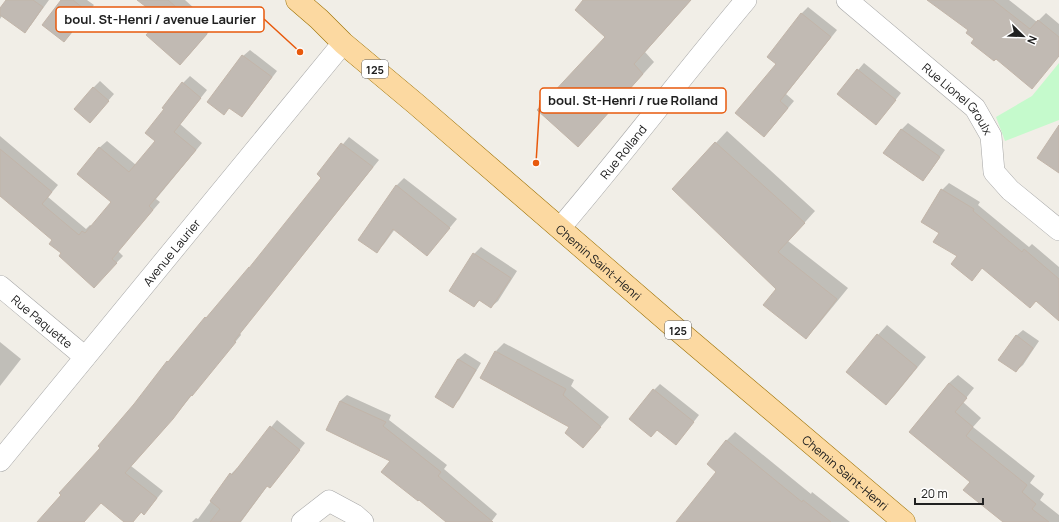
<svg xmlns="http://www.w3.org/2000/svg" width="1059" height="522" viewBox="0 0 1059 522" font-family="Manrope,sans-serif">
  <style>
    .park { fill: #c5facc }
    .shadow { fill: #0003 }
    .building { fill: #c1bab3; stroke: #c2b5a9 }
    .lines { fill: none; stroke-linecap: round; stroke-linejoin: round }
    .minor-casing { stroke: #a7a7a7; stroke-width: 22 }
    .primary-casing { stroke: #9c7001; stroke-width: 23 }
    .minor { stroke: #fff; stroke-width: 21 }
    .primary { stroke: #fcd9a1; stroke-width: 22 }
    .labels { text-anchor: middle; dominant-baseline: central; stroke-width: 3.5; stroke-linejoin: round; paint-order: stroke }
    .shield { fill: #fff; stroke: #636363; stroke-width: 1 }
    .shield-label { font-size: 11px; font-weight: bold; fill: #202020 }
    .street-label { font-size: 12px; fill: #202020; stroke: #fff }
    .leader { fill: none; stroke: #e8590c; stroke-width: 1.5 }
    .callout-dot { fill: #e8590c; stroke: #fff; stroke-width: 1.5 }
    .callout { fill: #fff; stroke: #e8590c; stroke-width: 1.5 }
    .callout-label { font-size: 13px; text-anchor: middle; font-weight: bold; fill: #202020 }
  </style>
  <rect width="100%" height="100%" fill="#f1eee7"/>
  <!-- park -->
  <path class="park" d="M1059 63V120L1005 141 996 117 1032 96Z"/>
  <!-- shadow -->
  <path class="shadow" d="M7 0H49L31 25 25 31 2 16 0 19V9Z
    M63 0H87L94 5 64 41Z
    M138 0H185L214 26 188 56 162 18Z
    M584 0H691L645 52 654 62 589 134 606 37Z
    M930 0H1009L1037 22 1046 13 1059 24V56L1032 87 975 39 969 30Z
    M808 7 837 30 786 94 794 101 770 130 778 64 769 57 802 13Z
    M250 50 277 71 248 109 242 116 230 107 224 113 243 56Z
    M864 63 901 93 882 117 838 94Z
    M190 76 207 90 180 124 202 143 156 199 160 202 118 251 123 256 101 279 63 253 54 240 0 195V136L58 185 48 197 86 229 90 225 92 226 112 202 99 148 107 141 136 165 156 141 183 83Z
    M100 81 114 94 96 115 93 88Z
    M908 123 945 150 929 173 922 180 901 130Z
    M727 131 815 211 788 241 848 288 817 326 806 337 777 289 673 189Z
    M349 137 379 160 240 333 241 335 179 411 131 466 163 491 150 507 142 512 132 522H126L102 502 77 522H38L102 448 168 362 256 261 323 178 318 174Z
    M404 178 457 219 427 255 395 229 384 244 376 252 396 186Z
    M949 183 980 202 978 205 1029 247 1032 244 1059 267V319L1036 300 982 267 978 273 958 256 940 232 922 221 942 190Z
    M481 247 517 271 498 301 491 307 480 300 474 306 450 290 474 254Z
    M887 325 926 357 895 395 886 404 847 372 878 335Z
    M1023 330 1039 341 1023 365 1016 371V336Z
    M0 342 21 359 0 386Z
    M504 343 574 380 571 386 609 417 591 438 571 427 496 351Z
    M465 353 481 363 459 400 452 406 458 359Z
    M958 375 974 388 963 402 981 418 973 427 1035 476 1030 483 1044 494 1040 500 1059 515V522H1005L971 482 910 432 949 383Z
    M660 384 699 415 682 437 654 390Z
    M347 395 391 415 389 420 447 465 444 469 497 514 491 522H447L392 460 327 430 340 401Z
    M277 420 305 443 276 480 270 487 268 485 241 522H192L196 518 198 519 231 474 237 468H238Z
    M735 432 811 494 812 492 850 522H677L718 471 726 441Z"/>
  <!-- building -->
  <path class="building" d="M6 0H33L43 7 25 33 0 15V8Z
    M61 0H73L88 12 64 42 42 25Z
    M137 0H168L207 34 180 65 146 35 161 18Z
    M583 0H691L634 64 643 74 578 147 537 110 605 37 575 10Z
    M927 0H993L1030 29 1038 20 1059 37V56L1032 89 996 59 994 61 971 43 974 39 966 33 968 30Z
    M801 13 831 37 780 101 788 108 764 137 735 113 776 64 767 57Z
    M242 55 272 77 242 117 229 108 224 115 207 102Z
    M857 69 896 100 876 125 837 94Z
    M182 82 201 98 174 132 196 150 149 206 153 210 112 259 117 263 94 288 59 256 61 253 49 244 52 240 0 196V149L52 192 42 204 79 235 82 231 85 233 111 202 77 174 99 147 129 172 155 141 145 133 164 109 162 108Z
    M93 87 109 101 90 123 74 109Z
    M1059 125V173L1037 158Z
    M901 129 940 157 923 181 883 153Z
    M715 142 805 223 778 252 837 299 806 339 763 305 776 289 672 189Z
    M341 143 373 167 234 341 236 342 192 396 191 395 173 419 125 473 157 498 144 515 141 512 133 522H124L101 503 84 522H37L61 495 59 493 100 448 98 446 134 404 167 361 168 362 205 317 206 318 249 267V268L321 178 317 174Z
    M396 185 450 228 427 256 393 229 377 253 358 240Z
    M941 189 974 209 973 211 1022 252 1024 249 1059 279V321L1036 301 1030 308 982 268 972 281 951 264 957 256 933 242 939 233 921 222Z
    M473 253 511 278 491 308 479 300 474 307 449 291Z
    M877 334 917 367 886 405 846 372Z
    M1016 335 1033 348 1016 372 998 360Z
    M495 351 566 389 563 395 601 427 583 448 565 433 569 427 480 378Z
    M458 359 476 370 453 408 435 397Z
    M949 383 967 398 955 412 973 427 966 436 1027 485 1022 492 1036 504 1032 509 1049 522H1003L963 490 970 482 909 432Z
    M653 389 694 422 676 445 657 430 651 437 629 419Z
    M340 401 386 422 383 426 441 472 438 476 493 522H446L419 500 418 501 381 472 390 461 326 430Z
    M270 426 300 450 270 488 267 486 240 522H210L220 509 210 501 230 473 232 475Z
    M726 440 802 502 803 500 831 522H676L716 472 707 464Z"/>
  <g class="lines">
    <!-- minor casing -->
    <g class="minor-casing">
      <g id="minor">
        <path id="s1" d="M847 0 975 108 991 136 994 172 1010 190 1059 230"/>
        <path id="s2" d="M560 228C624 153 683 75 746 0"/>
        <path id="s3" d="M0 286 85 357"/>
        <path id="s4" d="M0 461 343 43"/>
        <path d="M302 522 329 501 355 515 363 522"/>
      </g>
    </g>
    <!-- primary casing -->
    <g class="primary-casing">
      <g id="primary">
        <path id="s5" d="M297 0 319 19 343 43 416 104 674 327 904 522"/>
      </g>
    </g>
    <!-- minor -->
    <use href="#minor" class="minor"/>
    <!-- primary -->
    <use href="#primary" class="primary"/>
  </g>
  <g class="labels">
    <!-- shield labels -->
    <g class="shield">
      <rect x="362" y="60" width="26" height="18" rx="3"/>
      <rect x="665" y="321" width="26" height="18" rx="3"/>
    </g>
    <g class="shield-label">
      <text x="375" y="69">125</text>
      <text x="678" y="330">125</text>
    </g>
    <!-- street labels -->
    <g class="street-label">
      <text stroke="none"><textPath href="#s1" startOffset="149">Rue Lionel Groulx</textPath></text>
      <text stroke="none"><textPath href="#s2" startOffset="99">Rue Rolland</textPath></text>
      <text stroke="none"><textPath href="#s4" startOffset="270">Avenue Laurier</textPath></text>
      <text stroke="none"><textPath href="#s5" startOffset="400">Chemin Saint-Henri</textPath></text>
      <text stroke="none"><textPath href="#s3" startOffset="55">Rue Paquette</textPath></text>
      <text stroke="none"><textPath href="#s5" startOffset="724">Chemin Saint-Henri</textPath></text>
    </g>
  </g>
  <!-- callouts -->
  <path class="leader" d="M300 52L264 19M536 163L540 100"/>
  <g class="callout-dot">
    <circle cx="300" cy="52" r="4"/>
    <circle cx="536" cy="163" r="4"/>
  </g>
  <g class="callout">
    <rect x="56" y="7" width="208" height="25" rx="4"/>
    <rect x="540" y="88" width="186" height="25" rx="4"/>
  </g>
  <g class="callout-label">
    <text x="160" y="24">boul. St-Henri / avenue Laurier</text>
    <text x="633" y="105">boul. St-Henri / rue Rolland</text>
  </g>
  <!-- north arrow -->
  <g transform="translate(1023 36) rotate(113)" stroke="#ffffff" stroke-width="3" paint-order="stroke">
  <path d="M0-3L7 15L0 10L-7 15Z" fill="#202020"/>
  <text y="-6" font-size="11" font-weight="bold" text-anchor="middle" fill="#202020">N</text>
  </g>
  <!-- scale -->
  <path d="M915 498v6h68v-6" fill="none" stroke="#202020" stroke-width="2"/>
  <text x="921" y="498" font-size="12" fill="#202020" stroke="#ffffff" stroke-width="3" paint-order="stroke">20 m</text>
</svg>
